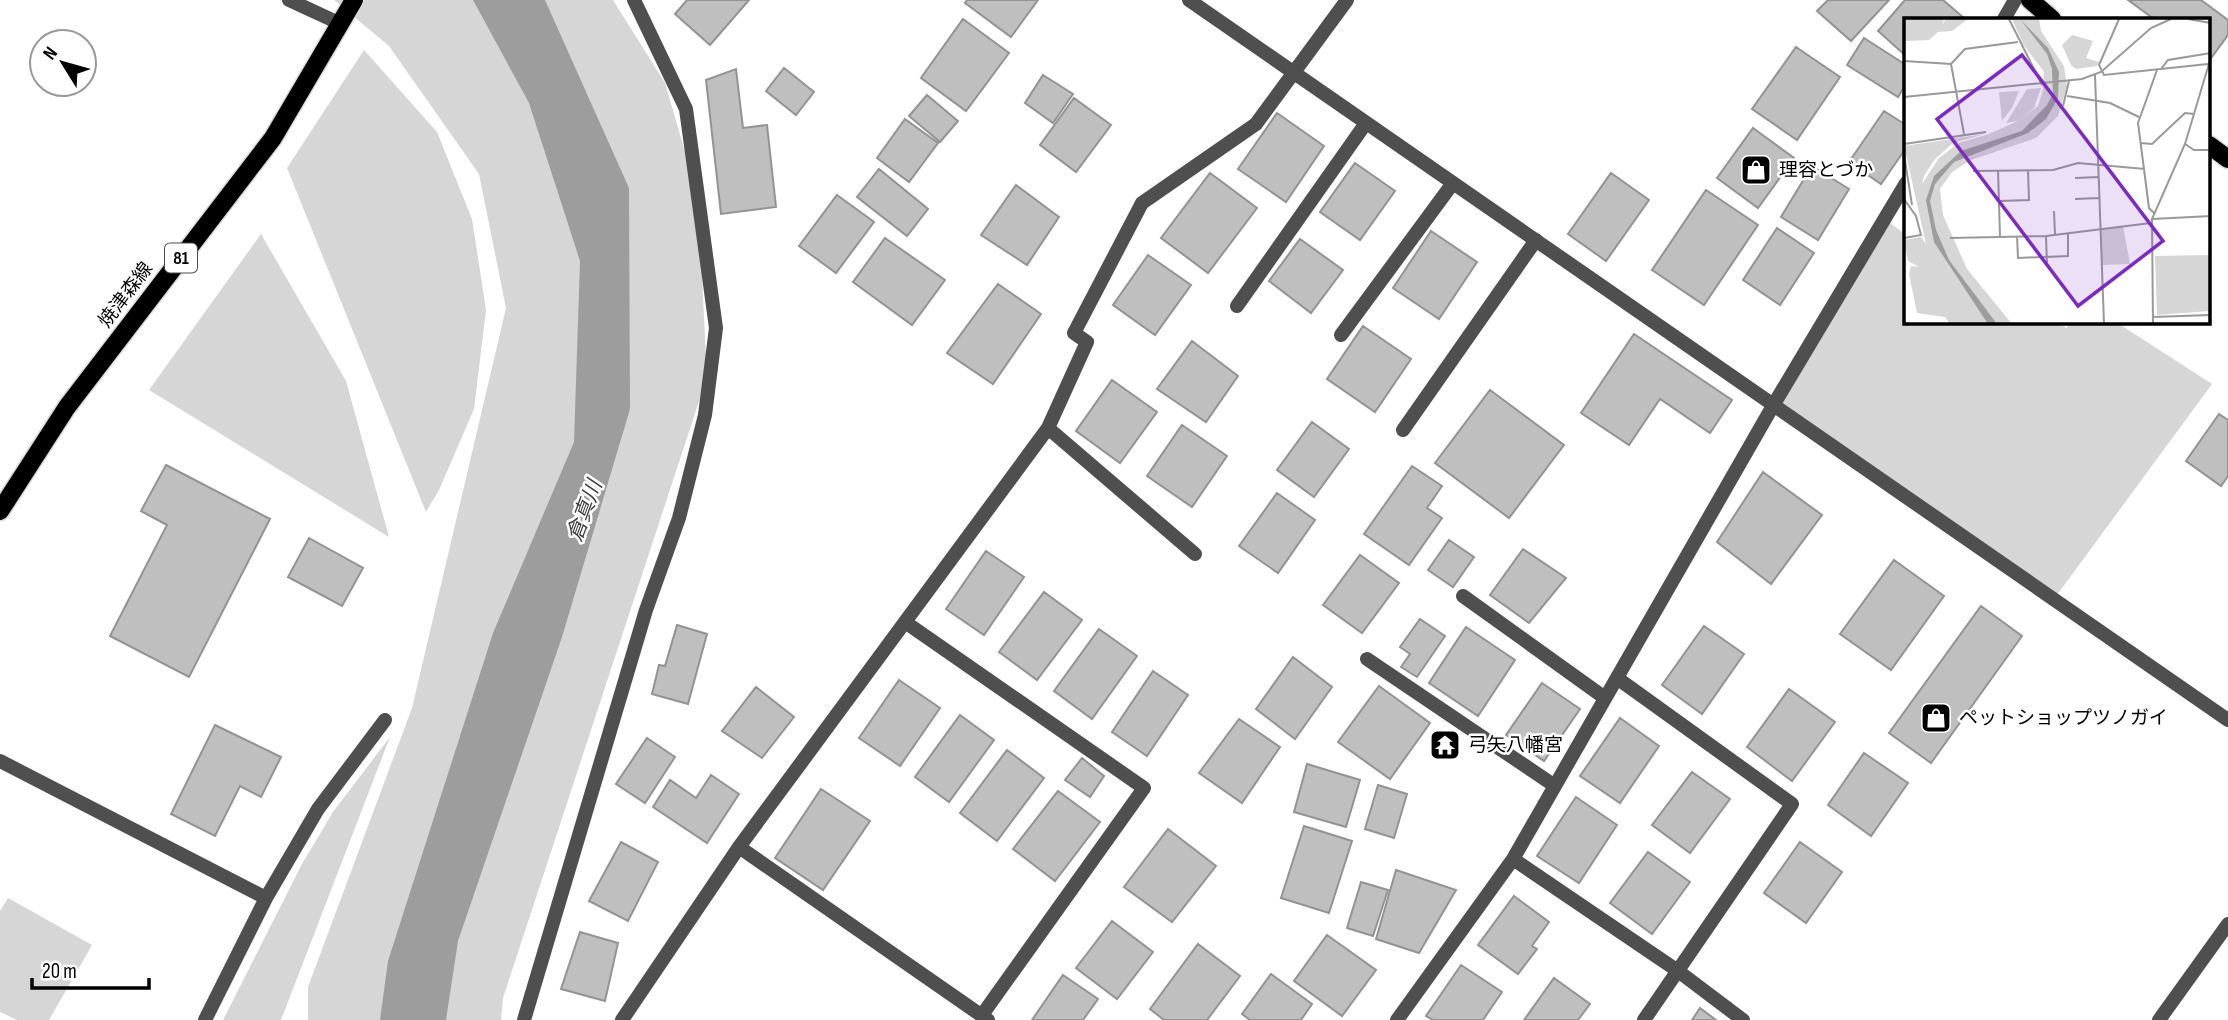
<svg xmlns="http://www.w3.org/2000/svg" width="2228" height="1020" viewBox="0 0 2228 1020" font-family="'Sofia Sans Condensed','Noto Sans JP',sans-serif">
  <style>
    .green { fill: #d6d6d6 }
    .water { fill: #9d9d9d }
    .building { fill: #bfbfbf; stroke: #939393; stroke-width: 2 }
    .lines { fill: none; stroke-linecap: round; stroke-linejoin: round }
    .primary-casing { stroke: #dbdbdb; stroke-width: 21 }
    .lane { stroke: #4f4f4f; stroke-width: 14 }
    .street { stroke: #4f4f4f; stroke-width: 14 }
    .primary { stroke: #000; stroke-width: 18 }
    .labels { text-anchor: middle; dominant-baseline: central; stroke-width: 5; stroke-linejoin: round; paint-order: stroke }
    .shield { fill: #fff; stroke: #4c4c4c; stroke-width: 2 }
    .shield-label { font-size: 18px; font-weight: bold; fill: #000 }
    .poi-label { font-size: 19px; fill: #000; stroke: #fff; text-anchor: start }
    .street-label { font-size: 19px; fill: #000; stroke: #fff }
    .water-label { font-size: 21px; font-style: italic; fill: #3e3e3e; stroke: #fff }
    .inset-road { fill: none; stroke: #999; stroke-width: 2 }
    .view { fill: #7b2cbf; fill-opacity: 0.15; stroke: #7b2cbf; stroke-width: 3.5 }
    .inset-edge { fill: none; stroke: #000; stroke-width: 3.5 }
  </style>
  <rect width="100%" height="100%" fill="#fff"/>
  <!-- green -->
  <path class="green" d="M334 0H613L665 83 698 196 707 377 503 998 501 1020H308V987L412 708 506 308 479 174 389 46Z
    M364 50 437 132 472 219 486 310 474 409 439 490 426 512 287 168Z
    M1885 219 1906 235V322H2058L2066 328 2072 322H2116L2212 384 2054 599 1774 404Z
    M261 234 346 381 389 537 149 390Z
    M390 737 281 1020H223L302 864 333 812Z
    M8 898 92 945 49 1020H17L0 1012V911Z"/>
  <!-- water -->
  <path class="water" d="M473 0H545L629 188 630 409 562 637 458 941 446 1020H380L388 961 493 633 574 442 580 261 529 103Z"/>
  <!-- building -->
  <path class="building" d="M687 0H749L710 45 675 14Z
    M967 0H1038L1011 37 965 3Z
    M1828 0H1889L1851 41 1817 11Z
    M1905 0H1943L1964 18 1906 19V56L1878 31Z
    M2128 0H2201L2228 20V35L2209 61V19H2154Z
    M963 19 1009 53 966 111 921 78Z
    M1864 38 1906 65V84L1898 97 1847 65Z
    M1796 47 1840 77 1797 140 1752 109Z
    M784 68 814 92 796 115 766 91Z
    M736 69 743 128 767 125 776 207 721 214 706 80Z
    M1043 75 1073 94 1053 123 1025 103Z
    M927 95 958 121 940 142 909 116Z
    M1074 98 1111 125 1076 172 1040 145Z
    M1884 111 1906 125V148L1881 184 1849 162Z
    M1277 113 1324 146 1286 202 1238 169Z
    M905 119 938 143 909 182 877 158Z
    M1753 128 1794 158 1758 208 1717 178Z
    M1355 163 1395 191 1360 240 1320 212Z
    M1812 166 1849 189 1818 240 1781 217Z
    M879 169 928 209 907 236 857 197Z
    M1210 173 1257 208 1208 273 1161 238Z
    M1611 173 1649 200 1606 261 1568 234Z
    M1016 185 1059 217 1027 265 981 235Z
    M1706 190 1758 225 1704 305 1652 270Z
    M837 195 874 222 836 273 799 246Z
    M1777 228 1814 253 1780 305 1743 280Z
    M1431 231 1477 262 1439 319 1393 288Z
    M885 238 945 280 912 325 853 282Z
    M1300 239 1343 270 1311 313 1269 281Z
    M1148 255 1191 285 1155 335 1113 305Z
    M998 284 1041 314 993 384 947 353Z
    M1363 326 1411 359 1375 412 1327 379Z
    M1634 334 1732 400 1710 433 1660 399 1629 445 1581 413Z
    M1192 341 1238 376 1206 422 1157 389Z
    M1112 380 1157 412 1120 463 1076 431Z
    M1490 390 1564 445 1509 518 1435 463Z
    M2219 414 2228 420V476L2221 486 2186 461Z
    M1312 422 1349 449 1314 497 1277 470Z
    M1182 425 1227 456 1192 507 1147 476Z
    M166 465 270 519 189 677 110 636 167 525 141 511Z
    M1412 466 1442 486 1427 508 1442 518 1409 565 1364 534Z
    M1763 472 1822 515 1771 584 1717 542Z
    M1277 493 1315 520 1278 573 1239 546Z
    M309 538 363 568 342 606 288 577Z
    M1449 540 1474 557 1453 587 1428 570Z
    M1523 549 1566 578 1529 623 1490 595Z
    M986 551 1024 577 984 635 946 609Z
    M1360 555 1399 583 1362 633 1323 605Z
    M1894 560 1944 596 1891 670 1840 634Z
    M1044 592 1082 620 1037 680 999 652Z
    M1981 606 2022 636 1931 763 1889 733Z
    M1420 619 1445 636 1417 677 1401 667 1410 654 1400 647Z
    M677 625 707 634 688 704 652 694 659 665 665 666Z
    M1704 626 1744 654 1702 714 1662 685Z
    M1466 627 1515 660 1478 716 1429 683Z
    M1099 629 1137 656 1092 719 1054 691Z
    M1293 657 1332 687 1295 739 1256 709Z
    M1153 671 1188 695 1147 756 1112 732Z
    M899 680 940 708 900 766 859 738Z
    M1542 683 1580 709 1544 761 1506 735Z
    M1379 686 1430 723 1390 779 1338 742Z
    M756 687 794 717 762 758 722 731Z
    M1789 689 1835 722 1792 781 1747 747Z
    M960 715 994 740 949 802 915 777Z
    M1620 718 1659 746 1620 803 1580 776Z
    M1239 719 1280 747 1242 803 1199 773Z
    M215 725 281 757 261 797 240 786 215 836 171 814Z
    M647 738 675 757 645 803 616 784Z
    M1007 750 1044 778 997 841 960 813Z
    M1864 753 1908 783 1871 836 1828 805Z
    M1082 758 1104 776 1090 797 1065 780Z
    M1307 764 1360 780 1346 827 1294 812Z
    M1692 772 1730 799 1690 853 1652 825Z
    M711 775 739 794 707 843 653 807 670 780 696 798Z
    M1378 785 1407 794 1394 838 1365 829Z
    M821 789 870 821 823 890 775 858Z
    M1058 791 1100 822 1055 881 1013 849Z
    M1576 797 1617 825 1579 883 1537 856Z
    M1304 826 1352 841 1329 913 1281 898Z
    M1168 829 1216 866 1172 922 1124 887Z
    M621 842 658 862 628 921 589 901Z
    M1800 842 1842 872 1806 923 1764 893Z
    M1648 852 1690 882 1652 934 1610 903Z
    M1396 870 1456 890 1419 953 1376 939Z
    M1361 882 1388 890 1373 936 1347 928Z
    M1514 896 1549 922 1532 946 1537 949 1518 974 1478 945Z
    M1112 921 1153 952 1117 999 1076 968Z
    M580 932 618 943 605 1001 561 989Z
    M1327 935 1376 970 1342 1016 1294 981Z
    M1198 944 1240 976 1207 1020H1164L1150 1009Z
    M1461 965 1502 992 1483 1020H1433L1426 1016Z
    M1271 974 1312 1004 1301 1020H1250L1242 1014Z
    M1063 975 1098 999 1083 1020H1032Z
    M1554 978 1590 1004 1578 1020H1524Z
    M1700 1008 1716 1020H1692Z"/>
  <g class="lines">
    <!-- primary casing -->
    <g class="primary-casing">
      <path id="primary" d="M2030 0 2052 19
        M2209 145 2228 159
        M0 511 67 407 273 138 354 0"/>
    </g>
    <!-- lane -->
    <path class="lane" d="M524 1020 646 610 679 518 705 415 716 328 686 109 634 0
      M2159 1020 2228 924"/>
    <!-- street -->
    <path class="street" d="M289 0 341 24
      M1189 0 2228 720
      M2004 19 2015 0
      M1237 306 1366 123
      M1341 335 1453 183
      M1048 428 1195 554
      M1403 430 1536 240
      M1463 596 1605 698
      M905 622 1144 788 982 1015
      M1367 659 1555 786
      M1617 678 1792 804 1644 1020
      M0 761 266 898
      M739 847 988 1020
      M1513 859 1678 971 1743 1020
      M205 1020 266 898 318 809 385 720
      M622 1020 739 847 1048 428 1087 342 1074 333 1142 203 1256 124 1347 0
      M1397 1020 1513 859 1774 404 1906 183"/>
    <!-- primary -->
    <use href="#primary" class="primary"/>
  </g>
  <!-- icons -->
  <defs>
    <g id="shop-square" transform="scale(1.575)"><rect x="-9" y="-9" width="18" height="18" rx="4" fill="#000" stroke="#fff"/><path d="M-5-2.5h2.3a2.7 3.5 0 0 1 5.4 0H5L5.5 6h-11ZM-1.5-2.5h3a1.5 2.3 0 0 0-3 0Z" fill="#fff"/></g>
    <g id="temple-square" transform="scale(1.575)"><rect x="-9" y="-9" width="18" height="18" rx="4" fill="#000" stroke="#fff"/><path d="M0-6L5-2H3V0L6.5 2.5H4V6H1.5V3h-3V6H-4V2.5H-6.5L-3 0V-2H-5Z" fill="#fff"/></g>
  </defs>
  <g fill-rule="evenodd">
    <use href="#shop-square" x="1756" y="170"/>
    <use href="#shop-square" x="1936" y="718"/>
    <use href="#temple-square" x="1445" y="745"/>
  </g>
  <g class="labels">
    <!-- shield labels -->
    <rect class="shield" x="165" y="243.5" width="32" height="29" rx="5"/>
    <g class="shield-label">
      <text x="181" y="258">81</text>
    </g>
    <!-- poi labels -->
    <g class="poi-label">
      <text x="1779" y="170">理容とづか</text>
      <text x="1959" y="718">ペットショップツノガイ</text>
      <text x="1468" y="745">弓矢八幡宮</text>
    </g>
    <!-- street labels -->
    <g class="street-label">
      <text transform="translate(126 295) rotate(-53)">焼津森線</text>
    </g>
    <!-- water labels -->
    <g class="water-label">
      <text transform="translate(585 511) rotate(-70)">倉真川</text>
    </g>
  </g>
  <!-- overview -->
  <g transform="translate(1904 18)">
    <rect width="306" height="306" fill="#fff"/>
    <path d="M0 1H40L38 7 42 1H64L48 13 34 14 25 22 0 23ZM108 1H135L137 13 160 48 163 69 154 98 132 120 67 142 48 154 36 171 39 197 63 251 108 306H46L41 299 13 295 5 256 7 248 15 249 4 243 0 222 17 219 22 226 0 128 81 116 49 125 30 142 20 158 18 166 35 140 55 125 85 116 114 103 102 105 123 71 137 70 130 90 115 102 134 88 139 72 140 54 119 26ZM168 17 189 23 182 40 195 44 193 48 172 51 167 47 158 27ZM115 73 108 90 98 103 95 74ZM219 208 226 246 198 247 197 211ZM306 237V293L253 297 251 238Z" fill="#d6d6d6"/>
    <path d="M116 1 144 30 155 54 154 80 142 101 124 115 50 144 31 166 26 183 32 212 45 242 93 306H84L30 224 22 182 30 158 57 133 118 113 143 87 149 76 148 51 143 36Z" fill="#9d9d9d"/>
    <path class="inset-road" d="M105 1 138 67M215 1 195 47 200 57 304 46M284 1 307 5M0 43 47 46 61 31 114 24M47 46 60 116M257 51 264 42 307 35M191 57 200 306M163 78 206 85 235 99M0 79 178 61 197 54 247 10 267 1M159 88 165 63M237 125 248 126 281 95 290 96M0 126 82 114M281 126 290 132H307M0 136 8 187M94 152 96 219M69 153 149 152 174 145 241 151M171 160 195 159M0 181 12 198 17 217 0 220M171 181 195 180M95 183 125 182 124 152M150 193 151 217M250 195 245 190 234 105 253 52M248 201 307 198M113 218 114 240 164 238V215M142 218 143 247M46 220 142 218 247 205M248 299 307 297M249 306 248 201 281 126 307 39"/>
    <path class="view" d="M118 37 259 223 174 288 33 101Z"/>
    <rect width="306" height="306" class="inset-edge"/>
  </g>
  <!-- north arrow -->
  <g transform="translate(63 63) rotate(307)"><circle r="33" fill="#ffffff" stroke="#999999" stroke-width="2"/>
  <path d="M0-5L12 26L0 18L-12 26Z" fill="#000000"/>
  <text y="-10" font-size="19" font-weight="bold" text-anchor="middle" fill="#000000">N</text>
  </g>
  <!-- scale -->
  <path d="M32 978v10h117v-10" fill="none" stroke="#000000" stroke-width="3.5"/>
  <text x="42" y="978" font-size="21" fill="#000000" stroke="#ffffff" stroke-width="5" paint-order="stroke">20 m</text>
</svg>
